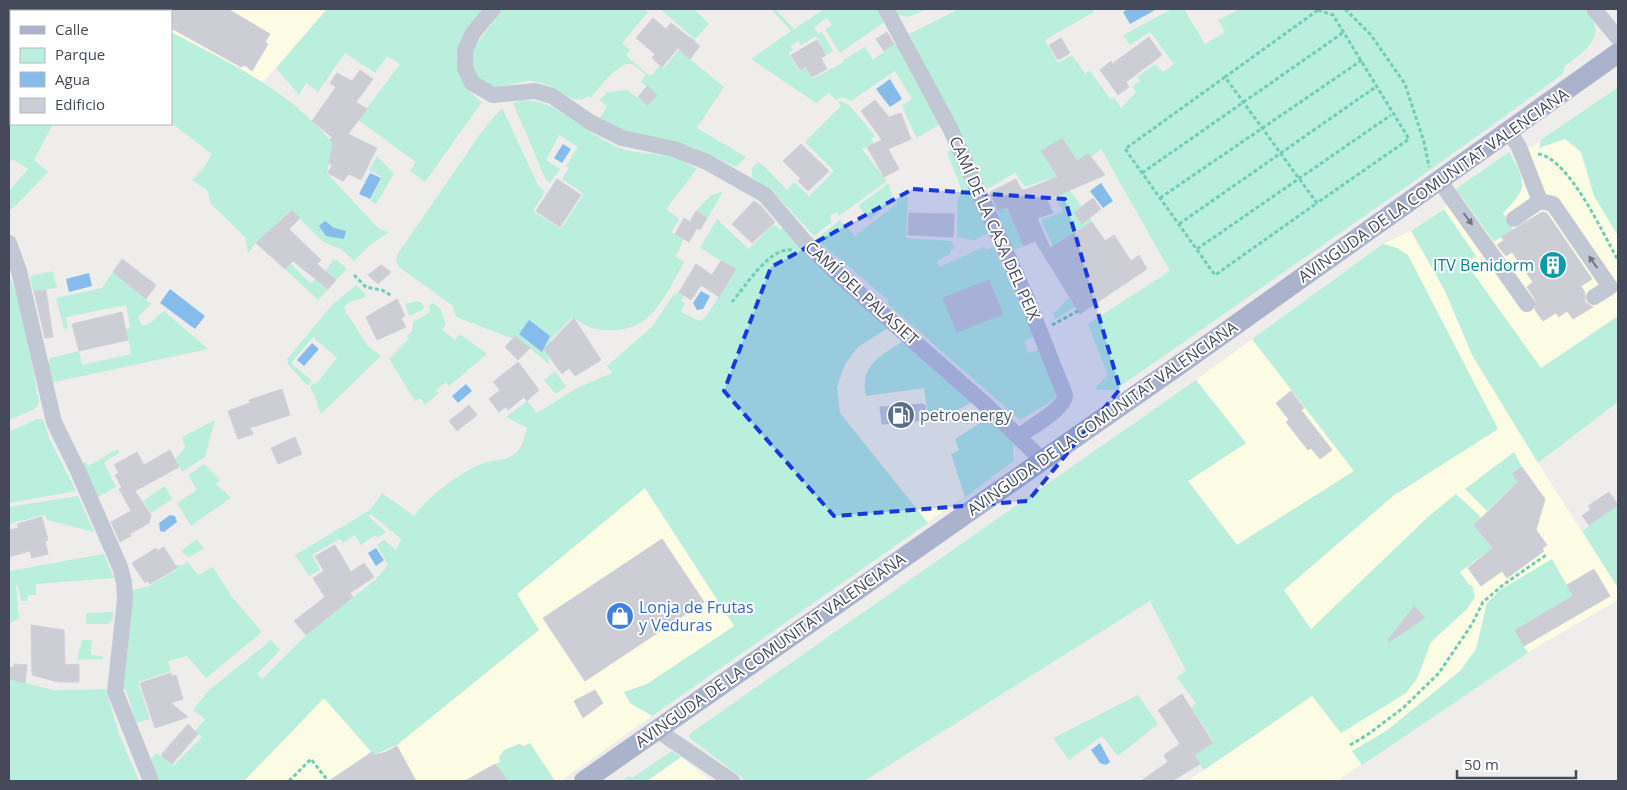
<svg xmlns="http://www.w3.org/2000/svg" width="1627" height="790" viewBox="0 0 1627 790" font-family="'Open Sans',sans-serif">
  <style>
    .commercial { fill: #fcfbe4 }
    .green { fill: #b9efdc; fill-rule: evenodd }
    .water { fill: #85bcec }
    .building { fill: #cccdd5; stroke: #d0d0d8 }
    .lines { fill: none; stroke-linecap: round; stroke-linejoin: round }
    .path { stroke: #71cdb7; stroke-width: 3; stroke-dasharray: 4 2.5; stroke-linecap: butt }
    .minor { stroke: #c2c7d4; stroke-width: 16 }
    .major { stroke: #abb3cc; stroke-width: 20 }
    .oneway { fill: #717685 }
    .marked { fill: #163adf; fill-opacity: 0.2; stroke: #163adf; stroke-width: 4; stroke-dasharray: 10 6; stroke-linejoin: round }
    .labels { text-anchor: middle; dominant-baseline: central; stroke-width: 4; stroke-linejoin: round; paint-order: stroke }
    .street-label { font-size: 16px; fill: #454a5a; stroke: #fff }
    .culture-label { font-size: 16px; fill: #0d838f; stroke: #fff; text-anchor: end }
    .service-label { font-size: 16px; fill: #4e5e75; stroke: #fff; text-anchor: start }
    .shop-label { font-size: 16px; fill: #366cbe; stroke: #fff; text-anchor: start }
  </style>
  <rect width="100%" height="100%" fill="#efedec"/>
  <!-- commercial -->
  <path class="commercial" d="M141 9H327L325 14 263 82 171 32V11H140Z
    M1618 87V402L1538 463 1618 588V600L1513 661 1337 781H1188L1312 696 1311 630 1284 590 1393 496 1497 429 1397 248 1383 244 1411 231Z
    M844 291 974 401 1015 451 1014 461 1008 466 874 560 724 379Z
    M1252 339 1354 471 1237 545 1188 481 1246 443 1196 380Z
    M645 488 735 626 647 684 625 692 642 709 652 716 561 781H244L324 698 374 755 539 630 517 594Z
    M681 757 711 781H647Z"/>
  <!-- green -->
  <path class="green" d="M9 9 29 11H11V124H53L34 160 48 172 9 212V191L28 169 13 160 9 161Z
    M327 9H483C475 19 465 29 460 41 450 63 463 89 482 102L425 182 410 171 416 162 358 120 400 64 387 56 375 73 345 53 318 92 306 83 299 95 276 68Z
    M503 9H644L648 12 622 43 630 50 626 55 647 74 652 75 660 65 664 68 690 36 696 41 685 55 724 87 697 128 746 157 736 167 693 147 625 131 600 118 607 106 599 100 608 92 627 90 648 105 657 95 641 82 646 75C642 72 635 64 630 64 618 62 598 89 591 98L588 96C575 107 561 91 547 85 542 83 534 81 528 81 511 83 481 96 473 70 471 64 472 56 472 50Z
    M660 9H694L709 24 695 39Z
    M771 9H775L794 29 824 9H879L886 21 840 53 825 29 832 25 827 18 814 27 818 34 822 32 833 51 827 55 816 36 801 45 798 41 791 46 793 50 789 53 799 71 806 68 812 79 844 62 843 60 865 47 873 60 897 42 941 124 916 138 902 105 912 99 895 71 851 101 843 97 836 100 829 93 816 103 751 59 791 31Z
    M894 9H928L908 17 898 15Z
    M959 9H1094V12L1045 40 1058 63 1072 55 1085 74 1090 71 1110 99 1114 97 1121 108 1136 92 1132 86 1140 81 1137 77 1155 64 1163 72 1174 64 1150 32 1130 45 1123 35 1172 9H1184L1205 44 1225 32 1218 20 1240 9H1583C1612 34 1585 51 1564 67L1563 74 1416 180 1115 390H1098L1095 388 1108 375 1088 324 1170 271 1101 149 1091 157 1088 153 1059 175 1082 207 1074 214 1080 221 1088 215 1092 222 1053 246 1041 220 1063 212 1048 179 1025 187 1015 173 987 189 909 34Z
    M171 32C230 63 291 91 333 144L327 173 378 228 389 232 370 245 354 261 341 249 323 242 291 210 256 243 248 253 245 237 211 204 207 190 192 180 203 169 212 154 171 123Z
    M1618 87V236L1594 196 1581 152 1565 139 1539 148 1541 140Z
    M522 100C560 100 585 135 620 148 637 154 656 153 673 157 681 159 689 165 697 169L666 209 679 219 671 232 683 239 681 246 675 256 684 262C664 297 652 334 604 330 592 329 582 325 573 317L550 340 549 364 522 342 456 317 452 305 400 268 396 262 397 255 483 130 502 108 538 185 545 192 533 211 561 229 584 194 562 179 569 168 566 166 578 147 559 135 546 160 560 169 550 183 546 180 513 103Z
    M841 101 849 105 875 136 871 139 874 143 862 149 887 181 839 216 837 212 830 216 832 222 814 236 775 194 752 177V168L758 162 765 167 787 190 794 182 809 196 834 171 805 142 841 106 838 103Z
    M953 149 991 232 974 240 957 237 958 198 962 191 947 152Z
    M1509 152C1526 181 1529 188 1503 213L1513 229 1494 242 1456 189Z
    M377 156 394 174 376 204 370 201 382 177 369 170Z
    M889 183 893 200 870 220 858 206Z
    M723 191 708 218 696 211 710 196Z
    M908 196 906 238 951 241 955 248 950 250 951 253 937 261 939 267 984 247 986 250 993 247 1035 336 1024 341 1029 353 1040 349C1045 361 1063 388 1053 400L1020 420 888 304V300L816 239 840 220 855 236 897 204V199Z
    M1006 208 1024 246 1013 250 997 212Z
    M1444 209 1476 256 1466 263 1541 368 1618 316V402L1538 463 1472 355 1445 291 1411 231Z
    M717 219 749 249 773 224 780 230 784 227 844 291 888 328 858 347 845 364 837 387 840 413 928 523 652 716 630 703 624 692 647 684 734 626 645 488 517 594 539 630 397 745 374 755 324 698 244 781H159L151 759 156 753 174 765 202 737 195 731 205 719 193 710 208 691 271 640 280 650 257 674 262 679 306 635 375 580 388 565 377 545 384 540 396 550 401 539 371 514 368 516 386 532 379 537 374 536 361 545 355 535 343 543 340 539 312 555 320 570 309 576 295 555 370 510 382 493 414 516C431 494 457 474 484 463 493 459 504 461 513 455 522 450 524 437 527 428L506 417 527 401 537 413 577 388 612 373 607 366 652 327 673 295 679 292 684 295 681 301 685 303 681 312 699 321 705 318 736 270 700 248Z
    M1383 244 1397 248 1408 255 1498 429 1393 496 1284 590 1311 629 1429 516 1456 494 1481 517 1474 525 1493 548 1460 572 1470 586 1472 585 1475 597 1467 609 1431 642 1417 679 1406 693 1341 733 1312 696 1204 770 1194 755 1214 742 1191 707 1196 704 1177 677 1186 671 1150 601 864 781H746L691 739 689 736 692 732 1196 380 1246 443 1188 481 1237 545 1354 471 1252 339ZM1414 606 1425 618 1391 637Z
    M333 260H337L347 269 336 280 326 271Z
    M291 264 310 283 316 279 328 289 318 300 285 269Z
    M52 271 57 288 33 291 30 276Z
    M113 272 151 304 138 317 142 326 150 323 164 311 208 349 50 383 45 371 50 358 79 351 82 365 131 354 126 329 130 327 126 305 66 317 68 328 64 329 56 298 102 288Z
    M9 275 21 306 39 402 35 409 9 420Z
    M356 285 364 292 366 297 348 303 344 307 346 312 368 346 381 356 321 414C316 405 317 395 310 388L313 383 316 384 337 358 313 337 291 363 312 381 308 386 289 366 287 359 333 304Z
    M1069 298 1075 307 1055 319 1053 314Z
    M418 301 423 304 424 309 409 316 405 304Z
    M433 303 440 308 446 324 442 330 455 340 460 334 487 354 449 386 446 382 436 390 439 393 425 405 420 398 415 401 389 359 409 339 407 337 412 331 413 322 430 312 429 306Z
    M903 341 974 401 952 413 928 416 924 388 866 396C859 365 881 356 903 341Z
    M555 371 566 387 556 394 544 380Z
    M990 417 1013 442 1014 461 965 497 951 454 959 450 955 439Z
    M37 419H43L50 440 76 491 9 503V432Z
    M215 420 205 457 182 472 175 459 185 448 182 437Z
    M118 449 119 453 104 462 116 487 94 499 80 465 86 462 88 466Z
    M1514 452 1522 467 1512 474 1518 482 1487 511 1465 489Z
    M204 464 220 480 216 484 231 498 191 526 177 503 197 490 188 475Z
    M165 486 172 499 151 513 143 501Z
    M78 496 94 532 47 520 45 515 12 523 9 527V507Z
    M1618 504V588L1582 531Z
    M197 539 204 549 188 557 181 551Z
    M104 554 114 578 36 584V595H28L27 601H21L18 586H16L19 618 9 624V571Z
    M1552 559 1573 596 1515 630 1528 653 1362 765 1352 751 1386 731 1460 671 1476 649 1487 603 1500 590Z
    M188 562 198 575 213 567 232 597 262 632 206 678 187 656 168 661 171 671 138 682 150 719 136 723 126 690 122 689 131 591 149 586 178 569 175 565H183Z
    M113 612V620L108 624H86V613Z
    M82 640H92L91 655 103 656V659L77 660Z
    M9 679 54 690 106 689 119 734 139 781H9Z
    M1138 695 1158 724 1118 756 1102 736 1069 760 1053 738Z
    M530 743 555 781H508L495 764 500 762 499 757 504 750 519 744 524 746Z
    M672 751 681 757 647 781H621L629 776 632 778Z"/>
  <!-- water -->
  <path class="water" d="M1128 9H1157L1130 24 1123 12Z
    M890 79 902 99 890 107 876 89Z
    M563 144 571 149 562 163 554 158Z
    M370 173 381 178 370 199 359 194Z
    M1101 183 1113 201 1103 208 1090 191Z
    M325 221 334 228 346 231 344 239 326 236 319 226Z
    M89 273 92 286 69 292 66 279Z
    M170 289 205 316 195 329 160 303Z
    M701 291 710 296 703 309 697 310 693 303Z
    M529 320 550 336 542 352 519 334Z
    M312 343 319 349 304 366 297 360Z
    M466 384 472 391 458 403 452 396Z
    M170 515 175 516 177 522 164 532 160 531 159 523Z
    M376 548 384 560 376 566 368 553Z
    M1100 743 1110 762 1106 765 1100 763 1091 750Z"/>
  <!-- building -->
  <path class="building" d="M171 9H228L270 34 265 42 268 44 252 71 245 65 241 67 171 28Z
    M653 18 666 29 671 23 700 46 690 59 678 48 662 67 652 58 655 54 636 38Z
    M887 32 894 44 884 51 876 39Z
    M1149 37 1162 55 1126 82 1129 87 1118 95 1100 70 1111 61 1112 64Z
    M1061 38 1070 53 1058 60 1049 45Z
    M817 40 826 55 821 58 827 69 812 77 806 67 800 70 791 55Z
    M360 70 373 79 356 102 367 109 348 134 377 148 361 180 349 174 343 181 328 173 332 165 329 163 333 144 330 140 332 137 312 121 336 87 330 83 337 73 352 81Z
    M647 86 657 95 648 105 638 97Z
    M875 100 889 117 901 113 911 139 888 149 887 147 899 169 884 177 867 147 882 140 861 111Z
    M1062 138 1077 161 1088 153 1105 175 1047 200 1053 213 1037 218 1050 248 1092 222 1105 241 1114 235 1131 261 1139 255 1147 269 1080 314 1035 241 1024 246 1007 207 998 211 990 192 1016 179 1021 189 1024 190 1058 177 1041 151Z
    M801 144 829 171 808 191 798 181 801 179 783 161Z
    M557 179 581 195 560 227 536 211Z
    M1093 198 1101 209 1082 224 1074 213Z
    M754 201 761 206 775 222 752 243 732 224Z
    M292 210 300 218 289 229 321 260 317 264 336 280 328 289 293 261 285 269 256 243Z
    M696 211 707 218 700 230 697 228 689 242 675 234 684 218 690 222Z
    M1542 212 1547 213 1592 279 1581 286 1585 293V302L1593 307 1573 319 1567 311 1559 317 1556 313 1543 321 1535 310V299L1527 287 1533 282 1512 252 1506 256 1497 245 1504 240 1501 237Z
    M909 213 954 214 953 237 908 235Z
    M122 259 156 285 146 299 113 272Z
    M721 261 736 269 719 297 701 285 691 300 679 292 696 264 712 275Z
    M381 265 391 272 378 284 368 275Z
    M989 280 1003 314 957 332 943 298Z
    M46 290 53 337 45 338 34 291Z
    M397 299 405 316 401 318 406 327 377 340 366 317Z
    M122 312 128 340 79 351 72 324Z
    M574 318 601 360 575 376 569 368 562 374 544 349Z
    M515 336 530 348 518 360 505 347Z
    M518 362 539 390 527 401 524 397 508 410 506 407 499 412 489 399 500 390 493 382Z
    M282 389 290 415 250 428 253 434 238 439 228 411 250 403 249 400Z
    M1291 391 1304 408 1301 410 1332 450 1320 459 1311 448 1308 450 1286 422 1289 420 1276 403Z
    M922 404 925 405 926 420 882 424 880 407Z
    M469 405 477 415 457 431 449 421Z
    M295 437 302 454 278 464 271 448Z
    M170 450 179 467 135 491 151 515 149 523 130 534 131 536 120 542 111 522 131 511 119 489 122 488 115 475 119 473 114 465 137 452 144 465Z
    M1522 467 1545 499 1536 530 1547 545 1542 549 1544 551 1507 578 1502 571 1481 586 1468 568 1493 548 1474 525 1518 482 1512 474Z
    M1609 492 1618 505 1589 525 1582 516 1591 509 1588 506Z
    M42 517 48 540 45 541 48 554 32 558 30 551 9 557V530L18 528 17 524Z
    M662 539 704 602 585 681 543 618Z
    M335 545 351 572 364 563 374 577 350 593 353 597 306 635 294 621 325 597 313 578 324 571 315 556Z
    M164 547 177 568 150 584 148 581 145 583 132 563 156 548 157 551Z
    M1594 569 1610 596 1524 646 1515 630 1573 596 1567 585Z
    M1414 606 1425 618 1389 642 1388 640Z
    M31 625 64 630 65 665 79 664V682H58L32 675Z
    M14 664 27 665 25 683 9 679V667H14Z
    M171 673 172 676 176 675 183 699 171 703 188 717 155 728 140 683Z
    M595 690 603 703 583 718 574 701Z
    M1182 694 1213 743 1194 755 1200 764 1172 781H1141L1168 762 1164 755 1180 744 1158 710Z
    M188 724 198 734 172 764 161 755Z
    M397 746 416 781H329L372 752 374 755 386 752Z
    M495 764 508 781H465Z"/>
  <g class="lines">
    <!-- path -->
    <path class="path" d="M1345 9 1371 35 1405 84 1424 142 1429 167
      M1318 10 1333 15 1409 139 1317 203 1225 77Z
      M1225 77 1125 149 1215 275 1317 203
      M1538 154C1569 158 1603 234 1618 260
      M1142 173 1344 32
      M1160 198 1362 60
      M1179 224 1377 86
      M824 239 836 230
      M1197 249 1391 115
      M354 275 366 287 382 290 392 296
      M732 302C746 286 769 247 792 250
      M1052 325 1078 311
      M1350 745 1367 735 1403 708 1439 673 1472 624 1483 602 1503 585 1546 555
      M289 781 311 759 328 781"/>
    <!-- minor -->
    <path class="minor" d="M493 9 473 33 465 50V68L472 83 493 95 535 91 552 96 590 122 622 138 674 149 707 162 765 195 805 242 841 277 987 406 1041 459
      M886 9 950 128 1026 297 1065 395C1065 409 1031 427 1019 436
      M1594 9 1618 38
      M1509 131 1519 147 1540 201 1553 204 1610 287 1594 297
      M1439 180 1527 304
      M1514 219 1540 201
      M9 243 19 271 54 422 78 471 120 567 124 582 125 599 115 691 151 781
      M657 730 732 781"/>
    <!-- major -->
    <path class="major" d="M584 781 1182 363 1618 53"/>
  </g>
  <!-- one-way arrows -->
  <defs><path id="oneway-solid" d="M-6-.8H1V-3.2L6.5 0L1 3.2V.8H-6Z" transform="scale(1.25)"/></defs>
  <g class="oneway">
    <use href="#oneway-solid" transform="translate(1468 219) rotate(53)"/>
    <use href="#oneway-solid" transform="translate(1593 262) rotate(-125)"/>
  </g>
  <!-- marked area -->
  <path class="marked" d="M913 189 1065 199 1120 389 1028 501 834 516 724 391 771 267Z"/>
  <!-- icons -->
  <defs>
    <g id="building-disc" transform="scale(1.4375)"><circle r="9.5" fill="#0f9aa8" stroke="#fff"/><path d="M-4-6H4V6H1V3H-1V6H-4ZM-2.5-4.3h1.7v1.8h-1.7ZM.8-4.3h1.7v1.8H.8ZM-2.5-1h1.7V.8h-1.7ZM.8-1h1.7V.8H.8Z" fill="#fff"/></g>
    <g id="fuel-disc" transform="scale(1.4375)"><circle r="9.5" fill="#5c6f8a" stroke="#fff"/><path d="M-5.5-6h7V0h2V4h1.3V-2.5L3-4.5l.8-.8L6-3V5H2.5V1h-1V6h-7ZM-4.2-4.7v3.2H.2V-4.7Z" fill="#fff"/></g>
    <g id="shop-disc" transform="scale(1.4375)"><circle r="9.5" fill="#3f7fe0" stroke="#fff"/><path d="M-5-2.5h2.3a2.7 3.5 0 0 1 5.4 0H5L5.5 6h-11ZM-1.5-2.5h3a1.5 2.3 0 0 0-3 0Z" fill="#fff"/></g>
  </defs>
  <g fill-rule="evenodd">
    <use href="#building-disc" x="1553" y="265"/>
    <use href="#fuel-disc" x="901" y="415"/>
    <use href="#shop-disc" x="620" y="616"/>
  </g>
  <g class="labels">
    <!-- street labels -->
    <g class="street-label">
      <text transform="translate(1433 185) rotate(-35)">AVINGUDA DE LA COMUNITAT VALENCIANA</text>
      <text transform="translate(995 228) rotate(66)">CAMÍ DE LA CASA DEL PEIX</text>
      <text transform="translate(862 293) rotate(42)">CAMÍ DEL PALASIET</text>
      <text transform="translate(1102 418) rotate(-35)">AVINGUDA DE LA COMUNITAT VALENCIANA</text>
      <text transform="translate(770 650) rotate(-35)">AVINGUDA DE LA COMUNITAT VALENCIANA</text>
    </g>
    <!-- culture labels -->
    <g class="culture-label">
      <text x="1534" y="265">ITV Benidorm</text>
    </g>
    <!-- service labels -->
    <g class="service-label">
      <text x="920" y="415">petroenergy</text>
    </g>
    <!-- shop labels -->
    <g class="shop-label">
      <text x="639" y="607">Lonja de Frutas<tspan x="639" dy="18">y Veduras</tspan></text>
    </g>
  </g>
  <!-- border -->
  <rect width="1627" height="790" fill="none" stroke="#454a5a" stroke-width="20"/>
  <!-- legend -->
  <rect x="10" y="10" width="162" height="115" fill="#ffffff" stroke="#b5b7bd"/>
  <rect x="20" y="26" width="25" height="8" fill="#abb3cc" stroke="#b5b7bd"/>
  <text x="55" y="35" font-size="15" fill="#454a5a">Calle</text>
  <rect x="20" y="48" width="25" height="15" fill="#b9efdc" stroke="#b5b7bd"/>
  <text x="55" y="60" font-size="15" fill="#454a5a">Parque</text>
  <rect x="20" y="72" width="25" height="15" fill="#85bcec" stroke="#b5b7bd"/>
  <text x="55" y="85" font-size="15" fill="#454a5a">Agua</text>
  <rect x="20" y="98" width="25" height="15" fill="#cccdd5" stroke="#b5b7bd"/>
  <text x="55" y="110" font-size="15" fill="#454a5a">Edificio</text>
  <!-- scale -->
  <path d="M1457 770v8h119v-8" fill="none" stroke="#454a5a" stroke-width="2.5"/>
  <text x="1464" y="770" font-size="15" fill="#454a5a" stroke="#ffffff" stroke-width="4" paint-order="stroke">50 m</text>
</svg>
